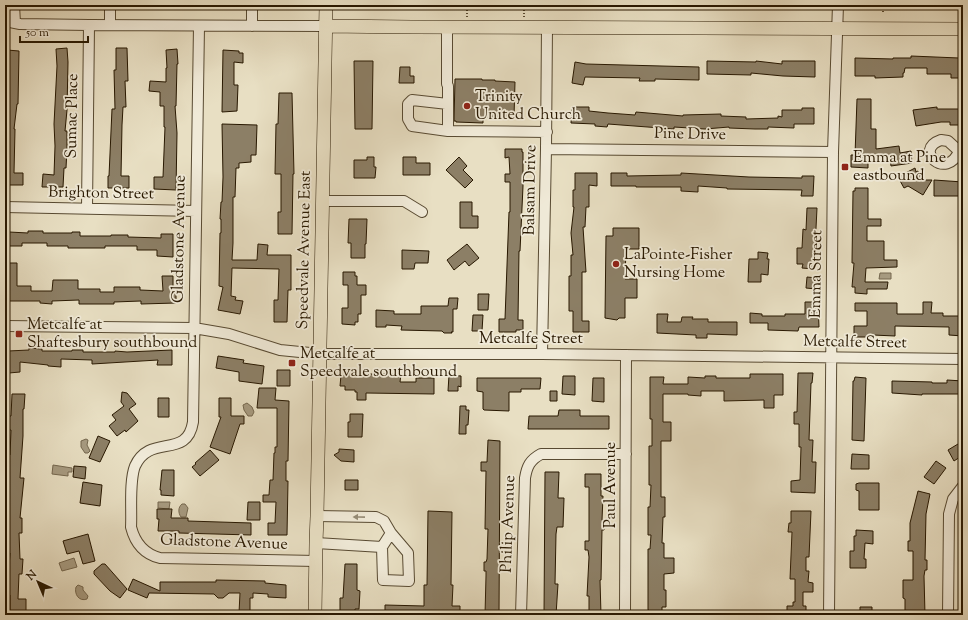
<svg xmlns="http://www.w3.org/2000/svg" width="968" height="620" viewBox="0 0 968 620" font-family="'Sorts Mill Goudy',serif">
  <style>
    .water { fill: #a79b81; stroke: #74674e }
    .building { fill: #8c7f66; stroke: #281801 }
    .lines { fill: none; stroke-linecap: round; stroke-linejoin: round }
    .minor-casing { stroke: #584a32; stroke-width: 12 }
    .major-casing { stroke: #281801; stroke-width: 14 }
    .path { stroke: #281801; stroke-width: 1.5; stroke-dasharray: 1 2; stroke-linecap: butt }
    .minor { stroke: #f0ead8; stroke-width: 10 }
    .major { stroke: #e8dfc3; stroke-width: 13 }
    .oneway { fill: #968c77 }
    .poi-dot { fill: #8f2418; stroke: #f0ead8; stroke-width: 1.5 }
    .labels { text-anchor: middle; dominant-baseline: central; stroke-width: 3.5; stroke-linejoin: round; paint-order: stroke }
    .poi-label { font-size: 16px; fill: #281801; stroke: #f0ead8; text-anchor: start }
    .street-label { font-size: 16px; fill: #281801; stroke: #f0ead8 }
  </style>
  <rect width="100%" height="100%" fill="#e8dfc3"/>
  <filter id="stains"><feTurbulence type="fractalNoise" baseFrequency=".005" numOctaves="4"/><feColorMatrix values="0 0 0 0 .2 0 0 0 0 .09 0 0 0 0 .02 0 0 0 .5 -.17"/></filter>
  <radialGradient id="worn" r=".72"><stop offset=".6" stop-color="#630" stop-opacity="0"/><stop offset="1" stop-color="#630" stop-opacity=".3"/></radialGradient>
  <!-- water -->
  <path class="water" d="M880 273H891V279H879Z
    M247 403 252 407 254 412 252 416H248L244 410 243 405Z
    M86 439 88 440 87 445 90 451 88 453H85L81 447V441Z
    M53 465 72 468V472H68V476L52 474Z
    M158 502H170L169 509 158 508Z
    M182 504H185L188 508 186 517H181C178 513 178 507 182 504Z
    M74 558 77 567 62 571 59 563Z
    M78 585 83 587V590L88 596 87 599C79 602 74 594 76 587Z"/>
  <!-- building -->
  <path class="building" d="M67 48 68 62 67 110 65 131H67V149L66 168H64L63 187H42L43 174 54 175 55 146 54 124 57 66 56 49Z
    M116 48H127L128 81H125L126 107H123L122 125 121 176H129V188H108V176H109L112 109H115L114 70H116Z
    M177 49 178 64H177L176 106H175L177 133 176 190 154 189V177H163L165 127H164V106H160V92L149 91 150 81 166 82V68H167L166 50Z
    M7 50 19 51 18 104H17L14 129H15L14 173H23V185H5Z
    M223 50 239 51V53H243V63L234 62V85H238L237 111 222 112Z
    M911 56 959 58V78H951V74H927V68H905L904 73H903V77L875 78V76H855V58L893 59V58H911Z
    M354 61H373L372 129H355Z
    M707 61 756 62V61L782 64V61H815V77L783 76 751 73V75L707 74Z
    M575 62 586 64 699 67V80L655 79V81H639L640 78 585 77 583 85 572 83Z
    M400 67H410V76H414V83H399Z
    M455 79H482V80H495V81L515 82 514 117H483V123L456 122V121H454Z
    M279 93H292L294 174H293L292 234H278V212H281V174H275L276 124H278Z
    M857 99H871V129H876V149L899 146 900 153 911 151 912 163 891 166 890 158H868V168L851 167V155H855Z
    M572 107H589V111L608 113 635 115 636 112 683 116V115L721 114V116L746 117V119L778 118V116L782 117V110H802V108H814V124H794V128L768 127V129H755L729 128V127L705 129 674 127V129L608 124 607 127 595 126V124L571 123Z
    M937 107V109H963V125H950V122H941L916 126 913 110Z
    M222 124 257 125 256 155H251V162L239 163V168H236L235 197H233V243L232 260H257L258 244 268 245 267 255H291V290H288L287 322H274V300H278L279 269 232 268 231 296 236 297 235 300 243 301 240 314 218 310 223 287 219 286 220 233H221V219H220L221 202H222L223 177Z
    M505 149H522V152H523V186L520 251H519L518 320H523V330H516V332H499V319H505L509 212H510V182H505V174H510L509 157 505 158Z
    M367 157H374V167H376L375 178H354V160H367Z
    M403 157H416V163H430V175H403Z
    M459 157 467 166 463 170 473 180 465 188 446 170Z
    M915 168 916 172 918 171 923 180H932L923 195 908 186 904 188 898 177Z
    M575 173H597V186L589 185V207H586L585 227H583L586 272H582V321H589V332H573V311H569V276H571V255H573L571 233 574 207H573V190H575Z
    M611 173H627V176L681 175V173L749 177 802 178V176H814L813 196H801L802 190 727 189V188L698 186V192L681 191V187H636V186H611Z
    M934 180 963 182V196H934Z
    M855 188H868V219H881V226H867V241H884V260H897V267L866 268 865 282H888L887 289H867V294L855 293V287H852L854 263H852L853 191H855Z
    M460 202H472V216H478V228H460Z
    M807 208H817L814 269 802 268 803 264H797V248H802L803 229 806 230Z
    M349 219H367L366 244H365V258H351V243H348Z
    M613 228H639V249H626L625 279H637V298H625V318H619L617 320 605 318 606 236H613Z
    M28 231H43V233H72V232H80V236H111V235H128V237L161 238V234H173V257L157 256V250H137V246H105V248H68V246H47V243H22V246H5V234H9V232L28 233Z
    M467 244 479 258 469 266 465 261 454 270 447 260Z
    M402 250 429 251 428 263H415L414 269H402Z
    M758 252 768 253 767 259H769L768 275 761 274V282H748L749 259H758Z
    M8 263H17V286H31V291H52L53 280H78V289H100V292H114V287H140V290L163 291 162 276H173V293L176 292V303L141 304V301L114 302V304H79V300L52 301V304L40 303V301H5V287H8Z
    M343 272H355V276H357V285H366V295H361V314H358V322H355V325L342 324V308H348V285H343Z
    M807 277 817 278 816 289 806 288Z
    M478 294H489L488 310H478Z
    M449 298H458L457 309H453V332H451L452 333H444L442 331 401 330 402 326 386 325V327H376V310L394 311V314H421V306H448Z
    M805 302H818L819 327H799L798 331 768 330V323H750V313L762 314V316H785V314H805Z
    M923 302H932L931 313H943V316H963V336L949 335V327L895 326V336L873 335V337H854V326H867V311H855V303H897V314H923Z
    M657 314H668L667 322H681L682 317H693L692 319H708V322H737V335L707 334V338H696V335L657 333Z
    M473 315H483L482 331H472Z
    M29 348 42 349V351H72V350H83V352H115V351L127 352 172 350V365H157L158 360 92 364V360L61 359V367L48 366V365L20 362V372L9 373 8 351 29 350Z
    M218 356 244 360 243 363 264 366 262 384 239 381V372L216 368Z
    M277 370H290V386H277Z
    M356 372H366V374H401L400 382H416V378H434V394L366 393V400H357V392H355V390H345V386H340L341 375 345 376V373H356Z
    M798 373H813L812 383H811L809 440H813L812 462H816L815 493 791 492V481L800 480 801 447H799V424H794V412H797Z
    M750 374H783V395H774V408H764V400L724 401V391H701V396L688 395V394H663V422H671V441H661V497H665V517H663L662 543H664V558H674V573L664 574V590H666V607H662V615H649V610H648V549H650L651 535H648V507H650L651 485H649V446H652V419H650V377H664L663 384H688V377L705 378V376H716V378H750Z
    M449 375 461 376V387L458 386V391H448Z
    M563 376H575V395L562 394Z
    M855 377 866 378 864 441 852 440 853 381H854Z
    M477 378H541L540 389H521V392H509V411L484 410 483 409V392L477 391Z
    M593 378H604V402L592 401Z
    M947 380 963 381V394H922V395L892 393V381L932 382V383H947Z
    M259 388H276L275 400 289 401 288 461H286V481H288L287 535H268V523H275L276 502H263V495H269L270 480H273L274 453H275V447H277V408H257Z
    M550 391H557V401H550Z
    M122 392 127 393 136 404 129 409 138 421 126 432 125 430 117 436 109 426 116 420 112 415 124 406 121 402Z
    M12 394H25L24 409H23V436L20 478H24L20 518H22V533H19L20 559H23L22 574H19L18 599H26V612H10V595H7L10 553H8L9 511H7L9 497V471H7L8 455H10L11 430H9V416H11Z
    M158 398H169V417H158Z
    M219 398H231V416H244V424H240L230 454 210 447 221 417H219Z
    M460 406H466V410H469L468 425H466V434H459Z
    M559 410H580V416H609V429H528L529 416H558Z
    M350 414H363L362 437H348V422H350Z
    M98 436 110 441 100 462 89 458Z
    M488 440 500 441 499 615H485L486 576V571H484V562H486L487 559 488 529H485L486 471H481V462H487Z
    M963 441V455L954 461 948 450Z
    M339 449 354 450V462L341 461 334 455 339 452Z
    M210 450 219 460 200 476 192 467 196 464 195 463Z
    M852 454 869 455V469H851Z
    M936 461 946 468 934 484 924 477Z
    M74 466 86 467 85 479 73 477Z
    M162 470H174V496L161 495V490H160Z
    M545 472H559L558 498H564L563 527H557L556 534 555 584H558L556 615H544Z
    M585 474H601V496H603L602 520H604V530H602L601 580H600L601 615H589V596H587L589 557 588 550H585V541H589V487H585Z
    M345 480H358V490H345Z
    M83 482 102 485 100 506 80 503Z
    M859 483H879V510H859V491L856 490V484Z
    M918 491 930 494 926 514 925 560H927V570H925L924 576 925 615H905V599L903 598V580H913V551H908V541H910V523Z
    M248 502H260V520H247Z
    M157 509H172L171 518H188V521L251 523V535L179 533V531H158L159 519H157Z
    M428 511 452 512 451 585H453L452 606H460V615H385V605L424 606V585H427Z
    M791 511H811L809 557H806V571H809L808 582 813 583V592H803V606H806V615H787V606H793V602H795V579H790L792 532H788L789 523H791Z
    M856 530 873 531V544L865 543 864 559H866V568H850V551H854V536H856Z
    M88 534 95 561 83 564 79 551 67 554 63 541Z
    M102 564H105L127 589 120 598 110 591 94 574V571Z
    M345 564H357V590L360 591 359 609H355V614H340V598H343Z
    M133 579 160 591V582H216V580L265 581V583L286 585V598L268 597V594L253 593V598H250V614L239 613 240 593H229L223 598H218L214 594 149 593 147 598 128 590Z
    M860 607H872V615H860Z"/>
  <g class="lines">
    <!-- minor casing -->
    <g class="minor-casing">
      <path id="minor" d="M14 5 15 23
        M5 21 20 24 89 25 326 26
        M110 25V5
        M199 26 193 422C187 460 150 433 135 466 129 481 132 511 131 527 135 543 144 554 160 558L316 561
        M252 26V5
        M447 84V27
        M448 86V104
        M448 131V104L412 100 408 104V119L412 126 448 131H453L547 132
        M941 140 948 141 959 151C947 181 912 150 941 140Z
        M546 149 833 152
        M323 201H404L422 212
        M5 207 196 211
        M87 208 89 25
        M5 326 194 328 229 334 280 350 320 354H542L963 359
        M542 354 546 149 547 27
        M317 516 376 517 384 521 391 533 408 553 409 581 383 580 382 547 391 533
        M316 543 382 547
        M521 615 525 478C527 466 530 460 541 454H626
        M625 615 626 355
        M829 615 833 152 838 5
        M948 615 949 514 953 499 963 486"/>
    </g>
    <!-- major casing -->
    <g class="major-casing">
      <path id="major" d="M326 26 412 27 963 29
        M315 615 316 543 317 516 326 5"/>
    </g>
    <!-- path -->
    <path class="path" d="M304 5 307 6
      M883 12V8
      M467 17V5
      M524 17V5"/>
    <!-- minor -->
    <use href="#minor" class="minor"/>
    <!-- major -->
    <use href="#major" class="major"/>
  </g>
  <!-- one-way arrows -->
  <defs><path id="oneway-solid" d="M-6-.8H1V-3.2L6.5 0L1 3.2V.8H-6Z"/></defs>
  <use class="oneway" href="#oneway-solid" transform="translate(359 517) rotate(-179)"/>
  <!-- markers -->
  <g class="poi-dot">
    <circle cx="467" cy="106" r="4"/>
    <rect x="841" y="163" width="8" height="8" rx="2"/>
    <circle cx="616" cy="264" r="4"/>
    <rect x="15" y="330" width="8" height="8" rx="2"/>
    <rect x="288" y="359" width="8" height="8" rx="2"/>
  </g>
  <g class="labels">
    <!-- poi labels -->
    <g class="poi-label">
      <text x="475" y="97">Trinity<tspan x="475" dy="18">United Church</tspan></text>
      <text x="853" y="158">Emma at Pine<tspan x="853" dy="18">eastbound</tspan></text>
      <text x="624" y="255">LaPointe-Fisher<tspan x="624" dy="18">Nursing Home</tspan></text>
      <text x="27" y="325">Metcalfe at<tspan x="27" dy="18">Shaftesbury southbound</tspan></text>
      <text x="300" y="354">Metcalfe at<tspan x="300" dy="18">Speedvale southbound</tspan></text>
    </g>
    <!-- street labels -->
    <g class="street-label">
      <text transform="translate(73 116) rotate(-89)">Sumac Place</text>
      <text transform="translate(690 135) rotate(1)">Pine Drive</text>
      <text transform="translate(531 190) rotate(-89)">Balsam Drive</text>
      <text transform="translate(101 194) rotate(1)">Brighton Street</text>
      <text transform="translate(180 239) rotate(-89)">Gladstone Avenue</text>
      <text transform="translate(305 250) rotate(-89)">Speedvale Avenue East</text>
      <text transform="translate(817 274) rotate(-89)">Emma Street</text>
      <text x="531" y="339">Metcalfe Street</text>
      <text transform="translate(855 343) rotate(1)">Metcalfe Street</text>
      <text transform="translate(611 485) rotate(-90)">Paul Avenue</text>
      <text transform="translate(509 524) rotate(-88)">Philip Avenue</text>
      <text transform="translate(224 543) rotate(2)">Gladstone Avenue</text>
    </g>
  </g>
  <!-- margin -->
  <rect width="968" height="620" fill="none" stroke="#e8dfc3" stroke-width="20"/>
  <rect x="6" y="6" width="956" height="608" fill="none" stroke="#281801" stroke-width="2"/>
  <rect x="10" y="10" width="948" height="600" fill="none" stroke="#281801"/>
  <!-- north arrow -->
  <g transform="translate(38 582) rotate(316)" stroke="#f0ead8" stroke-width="3" paint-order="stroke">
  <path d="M0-3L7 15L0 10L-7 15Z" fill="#281801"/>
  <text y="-6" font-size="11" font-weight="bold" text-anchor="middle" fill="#281801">N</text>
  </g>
  <!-- scale -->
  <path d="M20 36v6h68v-6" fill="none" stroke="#281801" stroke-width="2"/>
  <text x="26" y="36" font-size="12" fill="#281801" stroke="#f0ead8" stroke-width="3" paint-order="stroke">50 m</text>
  <rect width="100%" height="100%" filter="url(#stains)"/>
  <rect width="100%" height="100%" fill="url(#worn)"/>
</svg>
